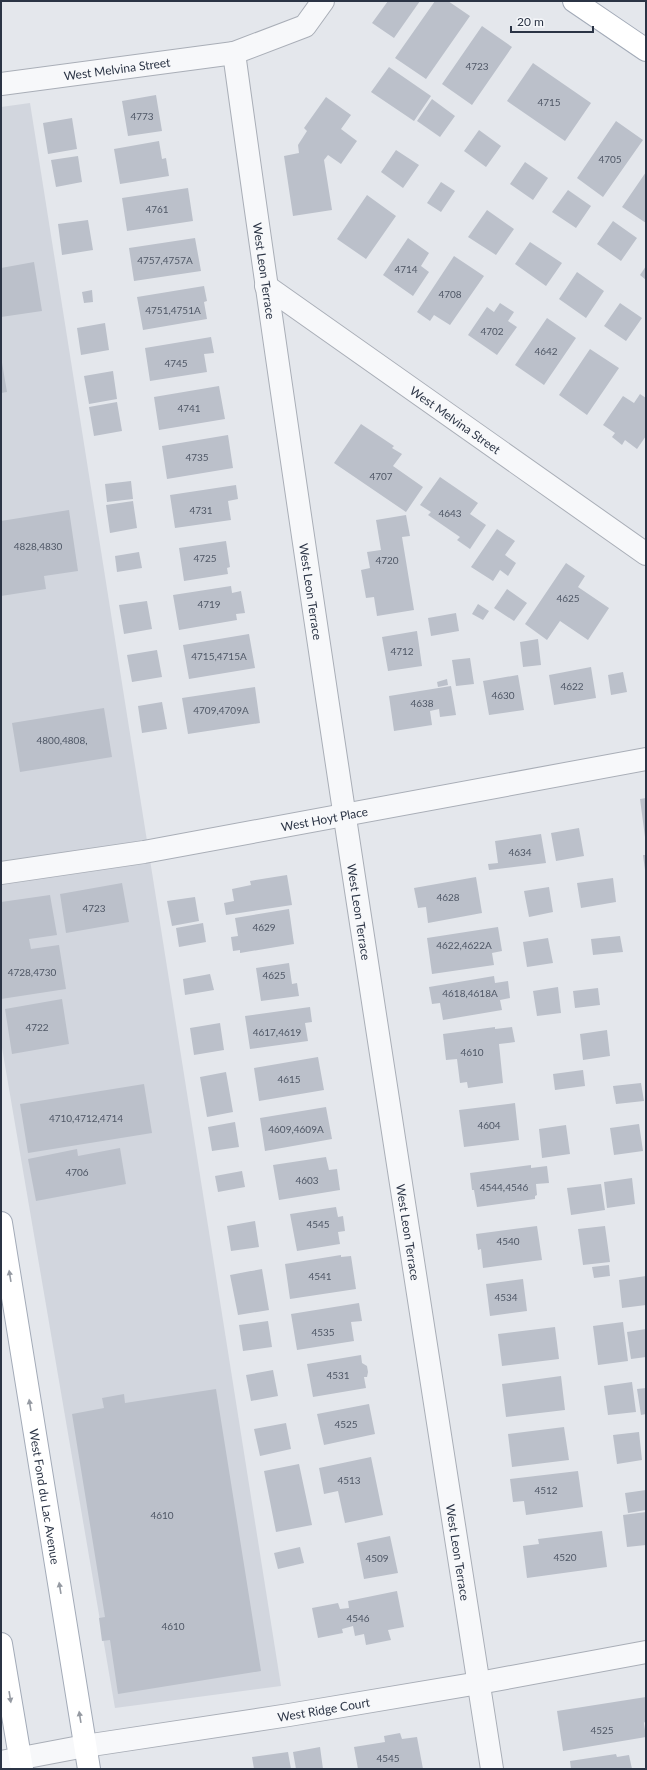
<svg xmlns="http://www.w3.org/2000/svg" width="647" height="1770" viewBox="0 0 647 1770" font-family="Lato,sans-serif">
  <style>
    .built { fill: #d2d6de }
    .building { fill: #bbc0ca }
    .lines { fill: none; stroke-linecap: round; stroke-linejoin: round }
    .minor-casing { stroke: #a9aeb7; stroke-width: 24 }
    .major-casing { stroke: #a3abb8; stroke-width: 24 }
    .minor { stroke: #f7f8fa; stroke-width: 22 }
    .major { stroke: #fff; stroke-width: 22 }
    .oneway { fill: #959aa2 }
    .labels { text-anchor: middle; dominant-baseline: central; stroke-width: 3; stroke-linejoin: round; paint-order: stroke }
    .number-label { font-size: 10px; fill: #4f5766 }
    .street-label { font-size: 12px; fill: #2b3445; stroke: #f4f6f9 }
  </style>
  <rect width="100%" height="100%" fill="#e4e7ec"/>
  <!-- built -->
  <path class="built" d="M30 103 281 1686 115 1708 1 1042V107Z"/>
  <!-- building -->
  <path class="building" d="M388 1H420L394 38 372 23Z
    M435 1H448L470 16 426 79 395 58Z
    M482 26 512 47 472 105 442 84Z
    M533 63 591 103 565 141 507 101Z
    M389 67 431 96 414 121 371 92Z
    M156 95 162 131 128 136 122 101Z
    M326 97 351 115 341 129 357 141 341 164 328 155 324 160 332 210 293 216 284 156 299 153 298 145 307 131 304 128Z
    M432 99 455 116 440 137 417 121Z
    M72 118 77 149 48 154 43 123Z
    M616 121 643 140 603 197 577 178Z
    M479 130 501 146 486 167 464 151Z
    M159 141 162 159 166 158 169 176 120 184 114 149Z
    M396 150 419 165 403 188 381 172Z
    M78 156 82 182 56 187 51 160Z
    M525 162 548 178 533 200 510 184Z
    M646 172V223L622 207Z
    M441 182 455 191 441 212 427 203Z
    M188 188 193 221 127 231 122 198Z
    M568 190 591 206 576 228 552 212Z
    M367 195 396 216 366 259 337 239Z
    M487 210 514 229 496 255 468 237Z
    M88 220 93 250 62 255 58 224Z
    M613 221 637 238 621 261 597 244Z
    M195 238 201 271 134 281 129 248Z
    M408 238 429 253 421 266 429 272 413 296 383 275Z
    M530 242 562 263 546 286 515 264Z
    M454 256 484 276 450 325 434 315 430 321 417 312Z
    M34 262 42 311 1 317V268Z
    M646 266V280L640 275Z
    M577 272 604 291 586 318 559 299Z
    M204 286 207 301 204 302 207 319 143 330 137 297Z
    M92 290 93 302 84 303 82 292Z
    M500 303 514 312 508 321 517 327 497 355 468 335 487 307 494 312Z
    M620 303 642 318 626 341 604 326Z
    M547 318 576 338 544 385 515 365Z
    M105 323 109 350 81 355 77 328Z
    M211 337 214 353 204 354 207 372 150 381 145 348Z
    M590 349 619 368 587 415 559 395Z
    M1 357 7 392 1 393Z
    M113 371 117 399 89 404 84 376Z
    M219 386 225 419 159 430 154 397Z
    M640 394 646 398V436L637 449 625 440 622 445 612 437 615 433 603 425 623 396 634 403Z
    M117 402 122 431 94 436 89 407Z
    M361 424 394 446 392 448 402 454 393 466 423 487 406 512 334 463Z
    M228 435 233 468 167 479 162 446Z
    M440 477 478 503 470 514 486 525 470 549 457 540 460 537 428 515 431 512 420 505Z
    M131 481 133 499 107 502 105 484Z
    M236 485 238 499 228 501 231 520 175 528 170 495Z
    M133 501 137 528 110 533 106 505Z
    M69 510 78 571 44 576 46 589 1 596V521Z
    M406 515 410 536 402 537 414 610 377 616 374 597 366 598 361 570 370 568 367 552 381 550 376 520Z
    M497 529 515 541 505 555 516 563 508 576 500 570 493 581 471 567Z
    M226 541 230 567 227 568 228 574 184 581 179 548Z
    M139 552 142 568 117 572 115 556Z
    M566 563 585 576 578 587 609 608 588 640 560 621 547 640 525 624Z
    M231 586 232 593 241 591 245 613 236 614 237 620 179 630 173 595Z
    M507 589 527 603 514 621 494 608Z
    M147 601 152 629 124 634 119 605Z
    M478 604 489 611 483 620 472 614Z
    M456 613 459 631 431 636 428 618Z
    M417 631 422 666 388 671 382 637Z
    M249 634 255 668 189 679 183 645Z
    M538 639 541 665 523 667 520 642Z
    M157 650 162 677 132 682 127 655Z
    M470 658 474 684 456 686 452 660Z
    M591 667 596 698 554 705 549 675Z
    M623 672 627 692 611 695 608 675Z
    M518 675 524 710 489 715 483 681Z
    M447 679 448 685 438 687 437 682Z
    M451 686 456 715 440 717 439 709 430 711 432 725 394 731 389 696Z
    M255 687 260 723 188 734 182 698Z
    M162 702 167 729 142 733 138 706Z
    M104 708 112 757 20 772 12 723Z
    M646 798V837H645L640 799Z
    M579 828 584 856 556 861 551 833Z
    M541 834 546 863 489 870 488 864 498 863 495 841Z
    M643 855H646V870H645Z
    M287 875 292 905 226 915 224 903 234 901 232 889 251 885 250 881Z
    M476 877 482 913 428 923 426 907 418 908 414 888Z
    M613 878 616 902 581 908 577 883Z
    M122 883 129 922 66 933 60 894Z
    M549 887 553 912 529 917 524 891Z
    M50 895 57 935 29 939 31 949 59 945 66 989 1 999V902Z
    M195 897 199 921 172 926 167 901Z
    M289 909 294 944 240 953V950L233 951 231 937 238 936 235 918Z
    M203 923 206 942 179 947 176 928Z
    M498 927 502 951 492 953 494 965 432 974 427 938Z
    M620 936 623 952 593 955 591 939Z
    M548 938 553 963 527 967 523 942Z
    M289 963 292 984 297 983 299 996 261 1001 256 968Z
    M210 974 214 990 185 995 183 979Z
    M494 976 495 983 508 981 510 998 500 1000 502 1010 443 1020 440 1003 432 1004 429 987Z
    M558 987 561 1013 537 1016 533 991Z
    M598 988 600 1005 575 1008 573 991Z
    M62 999 69 1044 12 1054 5 1009Z
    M310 1007 312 1022 305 1023 308 1041 250 1049 245 1016Z
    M220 1023 224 1050 194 1055 190 1028Z
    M495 1027V1029L512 1027 515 1042 499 1044 503 1083 468 1088 467 1082 460 1083 457 1059 446 1060 443 1034Z
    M607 1030 610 1056 583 1060 580 1034Z
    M318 1057 324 1090 259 1101 254 1068Z
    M583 1070 585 1086 555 1090 553 1074Z
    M226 1072 233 1112 207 1117 200 1077Z
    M641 1083 644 1101 616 1104 613 1086Z
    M144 1084 152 1133 28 1153 20 1104Z
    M515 1103 519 1140 464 1147 459 1110Z
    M326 1107 332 1139 265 1151 260 1118Z
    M235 1122 239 1147 212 1151 208 1127Z
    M639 1124 643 1151 614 1155 610 1128Z
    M566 1125 570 1154 542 1158 539 1129Z
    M120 1148 126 1184 36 1201 28 1159 77 1149 78 1156Z
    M326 1157 329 1170 337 1169 340 1190 279 1200 273 1165Z
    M531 1165V1168L547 1166 549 1183 536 1184 537 1195 535 1196V1199L477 1207 474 1190H472L470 1173Z
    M242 1171 245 1187 218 1192 215 1176Z
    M632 1178 635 1204 607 1208 604 1182Z
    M601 1184 605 1210 571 1215 567 1188Z
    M336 1207 338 1217 343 1216 345 1231 338 1232 340 1244 297 1251 290 1214Z
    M255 1221 259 1247 231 1251 227 1226Z
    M537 1226 542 1260 483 1268 481 1249 478 1250 476 1234Z
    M605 1226 610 1262 583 1265 578 1229Z
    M341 1255V1257L351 1256 356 1289 290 1299 285 1264Z
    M609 1265 610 1276 594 1278 592 1267Z
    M262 1269 269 1310 238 1315 230 1275Z
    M646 1276V1305L622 1308 619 1280Z
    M523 1279 527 1311 490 1316 486 1284Z
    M359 1303 362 1321 351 1322 354 1341 297 1350 291 1314Z
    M268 1321 272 1347 243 1351 239 1325Z
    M623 1322 628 1361 598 1365 593 1326Z
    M555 1327 559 1359 502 1366 498 1334Z
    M646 1329V1357L631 1359 627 1332Z
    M361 1355 362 1363 367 1366 368 1372 367 1377H364L366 1388 313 1397 307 1364Z
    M273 1370 278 1396 251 1401 246 1375Z
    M561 1376 565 1410 506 1417 502 1384Z
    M632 1382 636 1412 608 1415 604 1386Z
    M646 1388V1414L641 1415 637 1389Z
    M216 1389 261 1671 118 1694 110 1640 102 1641 99 1618 105 1617 72 1414 104 1408 102 1398 124 1394 125 1403Z
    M369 1404 375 1434 324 1445 317 1414Z
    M286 1423 291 1449 260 1456 254 1429Z
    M564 1427 569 1460 512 1467 508 1434Z
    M639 1432 642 1460 617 1464 613 1435Z
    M371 1457 383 1515 345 1523 338 1491 324 1494 319 1468Z
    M299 1464 312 1525 276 1532 264 1471Z
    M578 1471 583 1507 526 1515 524 1501 513 1502 510 1479Z
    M646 1490V1510L628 1513 625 1493Z
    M646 1512V1545L627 1547 623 1515Z
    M602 1531 607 1567 527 1578 523 1546 539 1544 538 1539Z
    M390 1536 398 1573 364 1579 357 1543Z
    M300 1547 304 1563 278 1569 274 1553Z
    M397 1591 404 1627 388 1630 391 1640 366 1645 364 1634 355 1636 353 1626 342 1629 343 1633 318 1638 312 1608 338 1603 340 1609 349 1608 348 1601Z
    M646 1697V1720L644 1723 646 1737 563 1751 557 1711Z
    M400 1733 402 1739 417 1737 423 1769H358L354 1747 385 1742 384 1736Z
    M320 1747 323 1769H296L293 1752Z
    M288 1752 291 1769H254L252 1757Z
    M616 1754 617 1757 629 1755 632 1769H571L570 1761Z"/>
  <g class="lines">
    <!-- minor casing -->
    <g class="minor-casing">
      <g id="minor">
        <path id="s1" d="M234 53C313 626 403 1198 492 1769"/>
        <path id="s2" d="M1 84 234 53 305 26 323 1"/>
        <path id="s3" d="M266 286 646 554"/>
        <path id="s4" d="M1 873 144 852 646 759"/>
        <path id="s5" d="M1 1762 85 1746 289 1715 479 1683 646 1652"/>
      </g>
    </g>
    <!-- major casing -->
    <g class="major-casing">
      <g id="major">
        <path d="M574 1 646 50"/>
        <path id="s6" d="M1 1223 89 1769"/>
        <path d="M1 1644 22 1769"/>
      </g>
    </g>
    <!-- minor -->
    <use href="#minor" class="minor"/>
    <!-- major -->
    <use href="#major" class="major"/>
  </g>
  <!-- one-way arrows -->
  <defs><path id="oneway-solid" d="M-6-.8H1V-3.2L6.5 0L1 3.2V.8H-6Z"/></defs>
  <g class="oneway">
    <use href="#oneway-solid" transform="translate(10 1276) rotate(-99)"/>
    <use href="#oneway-solid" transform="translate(30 1405) rotate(-99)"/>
    <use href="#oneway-solid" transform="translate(60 1588) rotate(-99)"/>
    <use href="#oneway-solid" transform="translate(10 1697) rotate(81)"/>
    <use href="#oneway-solid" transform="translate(80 1717) rotate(-99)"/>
  </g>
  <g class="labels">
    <!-- number labels -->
    <g class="number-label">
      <text x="477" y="66">4723</text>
      <text x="549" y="102">4715</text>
      <text x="142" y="116">4773</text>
      <text x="610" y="159">4705</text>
      <text x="157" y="209">4761</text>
      <text x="165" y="260">4757,4757A</text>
      <text x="406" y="269">4714</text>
      <text x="450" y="294">4708</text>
      <text x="173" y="310">4751,4751A</text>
      <text x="492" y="331">4702</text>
      <text x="546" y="351">4642</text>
      <text x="176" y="363">4745</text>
      <text x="189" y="408">4741</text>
      <text x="197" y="457">4735</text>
      <text x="381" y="476">4707</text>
      <text x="201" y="510">4731</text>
      <text x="450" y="513">4643</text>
      <text x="38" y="546">4828,4830</text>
      <text x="205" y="558">4725</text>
      <text x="387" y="560">4720</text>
      <text x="568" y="598">4625</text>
      <text x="209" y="604">4719</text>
      <text x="402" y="651">4712</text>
      <text x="219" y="656">4715,4715A</text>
      <text x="572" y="686">4622</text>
      <text x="503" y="695">4630</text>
      <text x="422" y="703">4638</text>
      <text x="221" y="710">4709,4709A</text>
      <text x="62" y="740">4800,4808,</text>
      <text x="520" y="852">4634</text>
      <text x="448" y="897">4628</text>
      <text x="94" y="908">4723</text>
      <text x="264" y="927">4629</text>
      <text x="464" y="945">4622,4622A</text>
      <text x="32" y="972">4728,4730</text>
      <text x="274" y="975">4625</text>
      <text x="470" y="993">4618,4618A</text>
      <text x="37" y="1027">4722</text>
      <text x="277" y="1032">4617,4619</text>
      <text x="472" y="1052">4610</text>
      <text x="289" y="1079">4615</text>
      <text x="86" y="1118">4710,4712,4714</text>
      <text x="489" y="1125">4604</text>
      <text x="296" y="1129">4609,4609A</text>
      <text x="77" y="1172">4706</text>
      <text x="307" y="1180">4603</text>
      <text x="504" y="1187">4544,4546</text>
      <text x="318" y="1224">4545</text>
      <text x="508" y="1241">4540</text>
      <text x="320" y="1276">4541</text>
      <text x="506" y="1297">4534</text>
      <text x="323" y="1332">4535</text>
      <text x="338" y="1375">4531</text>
      <text x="346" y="1424">4525</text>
      <text x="349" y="1480">4513</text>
      <text x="546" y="1490">4512</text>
      <text x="162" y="1515">4610</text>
      <text x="565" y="1557">4520</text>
      <text x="377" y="1558">4509</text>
      <text x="358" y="1618">4546</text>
      <text x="173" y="1626">4610</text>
      <text x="602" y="1730">4525</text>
      <text x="388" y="1758">4545</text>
    </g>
    <!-- street labels -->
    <g class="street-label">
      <text stroke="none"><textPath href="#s2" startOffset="117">West Melvina Street</textPath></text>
      <text stroke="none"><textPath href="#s1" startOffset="220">West Leon Terrace</textPath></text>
      <text stroke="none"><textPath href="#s3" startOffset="232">West Melvina Street</textPath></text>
      <text stroke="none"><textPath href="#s1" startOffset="544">West Leon Terrace</textPath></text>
      <text stroke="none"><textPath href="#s4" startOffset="328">West Hoyt Place</textPath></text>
      <text stroke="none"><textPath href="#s1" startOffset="868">West Leon Terrace</textPath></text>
      <text stroke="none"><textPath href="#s1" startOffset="1192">West Leon Terrace</textPath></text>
      <text stroke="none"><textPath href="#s6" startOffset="277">West Fond du Lac Avenue</textPath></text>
      <text stroke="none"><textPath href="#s1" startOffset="1516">West Leon Terrace</textPath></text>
      <text stroke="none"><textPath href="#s5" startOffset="327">West Ridge Court</textPath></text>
    </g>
  </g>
  <!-- border -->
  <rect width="647" height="1770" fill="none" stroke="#2b3445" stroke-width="4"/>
  <!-- scale -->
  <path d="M511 26v6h82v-6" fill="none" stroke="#2b3445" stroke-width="2"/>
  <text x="517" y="26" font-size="12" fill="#2b3445" stroke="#f4f6f9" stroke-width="3" paint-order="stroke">20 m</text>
</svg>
